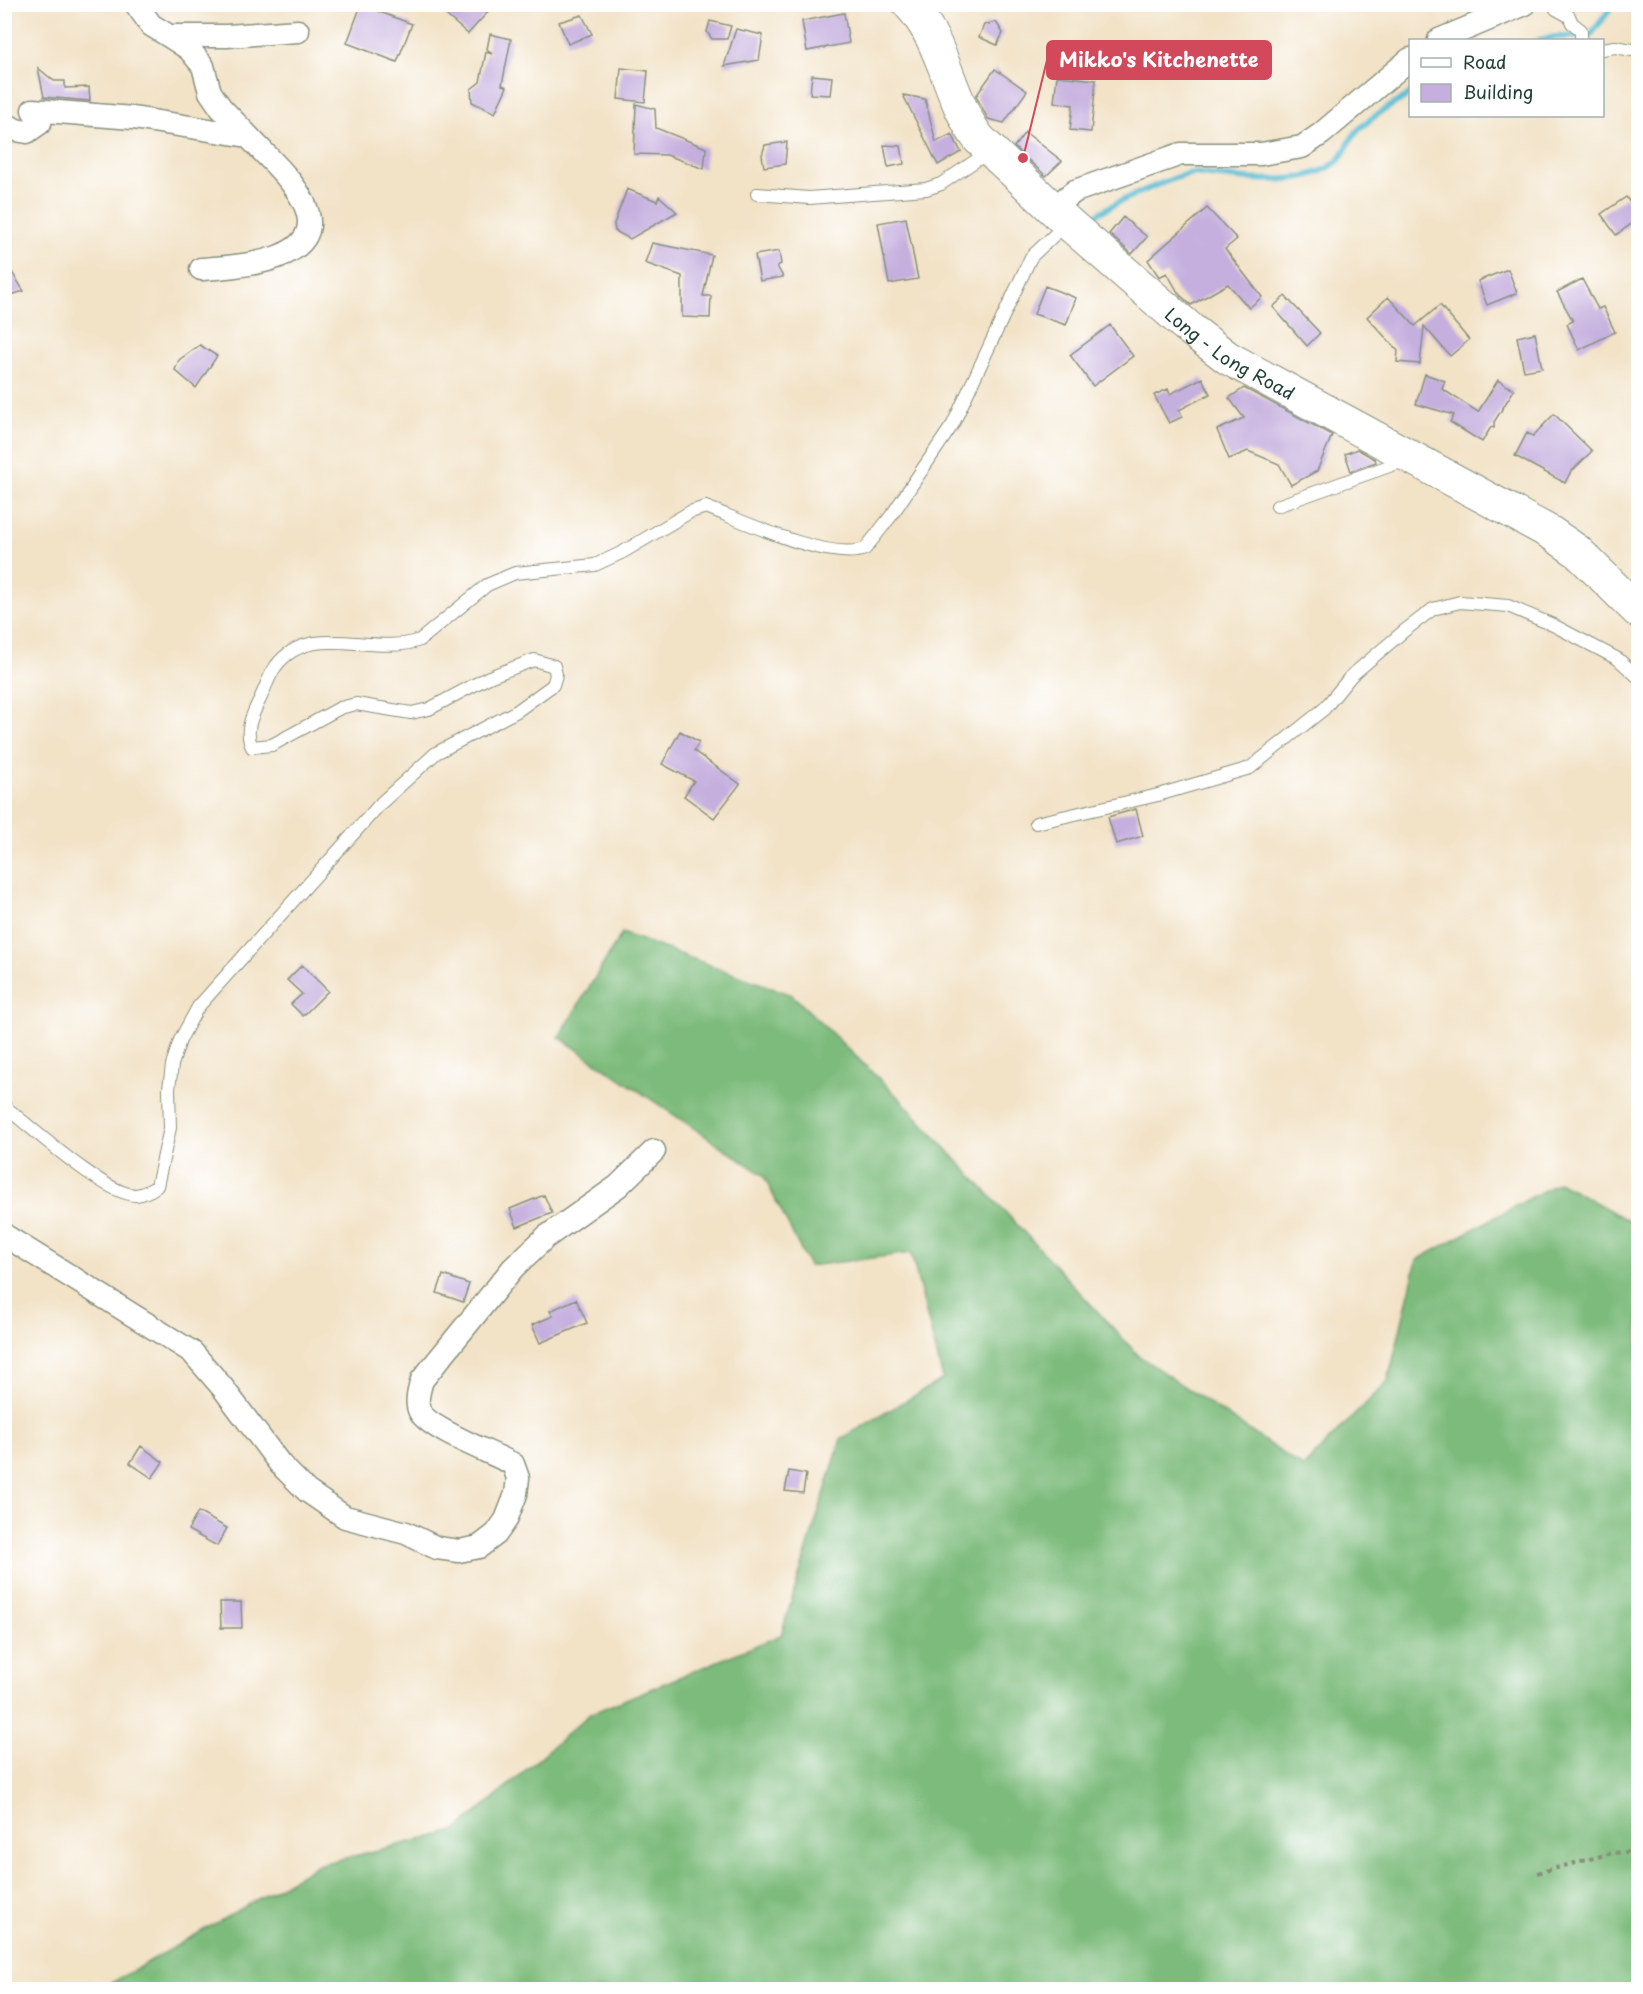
<svg xmlns="http://www.w3.org/2000/svg" width="1643" height="1994" viewBox="0 0 1643 1994" font-family="'Playpen Sans',sans-serif">
  <style>
    .forest { fill: #7dbb7b; stroke: #4e7c58; stroke-width: 1.5 }
    .lines { fill: none; stroke-linecap: round; stroke-linejoin: round }
    .stream { stroke: #51b9cf; stroke-width: 6 }
    .building { fill: #c5afde }
    .service-casing { stroke: #88907d; stroke-width: 14 }
    .minor-casing { stroke: #88907d; stroke-width: 25 }
    .secondary-casing { stroke: #88907d; stroke-width: 35 }
    .path { stroke: #88907d; stroke-width: 4; stroke-dasharray: 4.5 4.5; stroke-linecap: butt }
    .service { stroke: #fff; stroke-width: 12 }
    .minor { stroke: #fff; stroke-width: 22 }
    .secondary { stroke: #fff; stroke-width: 33 }
    .labels { text-anchor: middle; dominant-baseline: central; stroke-width: 4.5; stroke-linejoin: round; paint-order: stroke }
    .street-label { font-size: 18px; fill: #1f3d34; stroke: #fff }
    .leader { fill: none; stroke: #d1495b; stroke-width: 2 }
    .callout-dot { fill: #d1495b; stroke: #fff; stroke-width: 2 }
    .callout { fill: #d1495b; stroke: #d1495b; stroke-width: 2 }
    .callout-label { font-size: 20px; text-anchor: middle; font-weight: bold; fill: #fff }
  </style>
  <rect width="100%" height="100%" fill="#fff"/>
  <filter id="ink" filterUnits="userSpaceOnUse"><feTurbulence type="fractalNoise" baseFrequency=".0167" numOctaves="2"/><feDisplacementMap in="SourceGraphic" scale="12" xChannelSelector="R" yChannelSelector="G"/><feConvolveMatrix kernelMatrix="1 2 1 2 8 2 1 2 1" color-interpolation-filters="sRGB"/></filter>
  <filter id="wash" filterUnits="userSpaceOnUse"><feTurbulence type="fractalNoise" baseFrequency=".008" numOctaves="4" result="noise"/><feDisplacementMap in="SourceGraphic" scale="24" xChannelSelector="R" yChannelSelector="G"/><feGaussianBlur stdDeviation="1.35" result="paint"/><feColorMatrix in="noise" values="0 0 0 0 0 0 0 0 0 0 0 0 0 0 0 0 0 1.4 0 .05"/><feComposite in="paint" operator="in"/></filter>
  <g filter="url(#wash)">
    <rect width="100%" height="100%" fill="#f2e2c6"/>
    <!-- forest -->
    <path class="forest" d="M622 933 792 995 900 1099 1139 1356 1303 1467 1388 1381 1417 1260 1559 1182 1638 1226V1989H101L317 1865 456 1831 590 1714 781 1635 841 1439 943 1379 911 1253 809 1266 763 1175 559 1037Z"/>
    <g class="lines">
      <!-- stream -->
      <path class="stream" d="M1539 40 1555 37 1590 36 1614 4
        M1090 221C1098 208 1166 181 1184 175L1193 173C1234 178 1299 189 1334 164 1346 156 1346 144 1355 134 1369 117 1392 106 1410 94"/>
    </g>
    <g id="blocks">
      <!-- building -->
      <path class="building" d="M433 4H495L468 34Z
        M361 5 412 24 397 62 347 43Z
        M844 13 849 43 807 51 802 21Z
        M582 15 592 34 568 44 559 22Z
        M710 21 731 26 727 39H712L707 32Z
        M996 22 1003 33 997 45 979 37 984 25Z
        M736 29 763 35 759 60 724 66Z
        M490 34 511 39 502 85 507 87 495 113 472 102 471 89 480 82 486 52 492 54 487 49Z
        M38 68 54 81H65V88L89 87 90 101 44 97Z
        M621 68 648 71 645 102 618 99Z
        M995 69 1027 91 1004 123 988 119 976 96Z
        M812 75 832 77 830 95 810 94Z
        M1057 76 1096 80 1091 132 1070 130 1073 105 1054 102Z
        M903 95 925 99 936 142 952 134 961 152 938 165Z
        M636 104 655 109 656 128 706 148 704 169 667 155 634 154Z
        M1025 132 1062 161 1046 176 1014 147Z
        M787 142 785 164 764 167 762 155 765 145Z
        M884 145 901 146 904 164 888 167Z
        M627 189 657 201 659 196 677 212 630 239 615 231 614 224Z
        M1626 197 1638 214V219L1616 235 1601 214Z
        M1207 208 1237 239 1225 249 1262 297 1249 308 1228 284 1191 305 1179 294 1167 273 1159 277 1148 260Z
        M1123 217 1147 237 1132 254 1109 234Z
        M906 218 918 279 889 284 878 223Z
        M652 243 712 255 703 296H711L710 318 682 317V276L645 263Z
        M779 251 781 264 777 266 783 277 760 281 755 255Z
        M4 260 24 291 4 297Z
        M1508 269 1517 293 1487 305 1478 281Z
        M1582 279 1598 309 1603 307 1615 332 1579 350 1567 324 1573 321 1557 292Z
        M1045 286 1076 298 1066 325 1034 314Z
        M1285 296 1320 333 1307 346 1273 307Z
        M1388 297 1415 326 1440 305 1469 340 1450 356 1424 326 1420 364 1397 362 1398 351 1367 317Z
        M1110 325 1133 356 1093 386 1070 355Z
        M1535 333 1542 368 1524 371 1517 337Z
        M200 345 217 356 196 388 175 370 179 360Z
        M1425 374 1445 381 1442 389 1478 412 1498 380 1514 390 1494 422V428L1491 427 1482 442 1450 422 1454 415 1416 404Z
        M1202 378 1210 394 1179 410 1182 417 1169 423 1154 395 1168 389 1170 394Z
        M1244 388 1332 435 1317 471 1291 485 1279 464 1248 451 1229 459 1217 430 1244 418 1229 398Z
        M1554 414 1592 451 1570 473 1565 483 1515 456 1527 433 1533 436Z
        M1357 449 1375 459 1376 462 1351 471 1345 454Z
        M680 731 699 742 694 751 740 784 714 818 684 796 694 781 662 764Z
        M1136 809 1143 836 1116 844 1108 817Z
        M302 965 328 991 303 1016 291 1004 302 994 287 980Z
        M544 1195 552 1213 517 1227 510 1209Z
        M443 1275 469 1284 463 1302 437 1293Z
        M576 1299 587 1323 540 1343 532 1325 553 1316 550 1311Z
        M141 1446 163 1462 152 1478 130 1463Z
        M789 1471 806 1474 803 1493 785 1491Z
        M198 1512 227 1528 217 1546 188 1530Z
        M220 1602H241L242 1628H221Z"/>
    </g>
  </g>
  <g filter="url(#ink)">
    <use href="#blocks" fill-opacity="0" stroke="#88907d" stroke-width="1.5"/>
    <g class="lines">
      <!-- service casing -->
      <g class="service-casing">
        <path id="service" d="M1553 4 1556 9 1569 16 1572 23 1581 30V40
          M1602 49 1615 47 1638 51
          M757 194 809 198 926 189 941 184 990 151
          M1277 506 1406 460
          M1036 823 1158 795 1250 768 1324 709 1351 676 1404 631 1433 609 1460 602 1508 606 1553 625 1618 659 1638 677
          M4 1106C30 1126 105 1195 136 1195 144 1194 150 1191 157 1186L170 1128 169 1089 172 1065 180 1040 198 1007 381 803 436 753 517 711 553 685 556 675 554 666 534 660 489 677 429 709 411 713 356 704 340 708 272 745 252 747C244 731 252 715 260 699 265 689 269 675 276 666 310 620 373 657 420 640L487 585 515 573 595 565 623 552 690 512 706 507C743 521 829 562 865 549L891 516 953 424 1031 257 1067 223"/>
      </g>
      <!-- minor casing -->
      <g class="minor-casing">
        <path id="minor" d="M136 4 151 25 169 36H227L298 31
          M1439 40 1525 4
          M4 123 16 130 27 132 40 123 33 110 133 118 248 136 221 108 210 92 203 66 189 49 169 36
          M1053 208 1075 191 1181 154H1261L1302 147 1321 134 1410 59
          M201 269C236 267 332 262 304 203 292 178 267 157 248 136
          M4 1235 192 1352 223 1388 280 1464 307 1491 345 1517 406 1533 437 1548 459 1551 479 1547 496 1534 506 1520 516 1494 518 1478 513 1464C493 1453 430 1430 420 1412 415 1403 419 1390 422 1380L513 1268 546 1237 618 1186 654 1151"/>
      </g>
      <!-- secondary casing -->
      <g class="secondary-casing">
        <g id="secondary">
          <path id="s1" d="M909 4C945 42 948 98 979 139L1068 223 1190 329 1228 358 1551 533 1577 551 1638 611"/>
        </g>
      </g>
      <!-- path -->
      <path class="path" d="M1537 1873 1612 1853 1638 1851"/>
      <!-- service -->
      <use href="#service" class="service"/>
      <!-- minor -->
      <use href="#minor" class="minor"/>
      <!-- secondary -->
      <use href="#secondary" class="secondary"/>
    </g>
  </g>
  <g class="labels">
    <!-- street labels -->
    <g class="street-label">
      <text stroke="none"><textPath href="#s1" startOffset="484">Long - Long Road</textPath></text>
    </g>
  </g>
  <!-- callouts -->
  <path class="leader" d="M1023 158L1047 60"/>
  <circle class="callout-dot" cx="1023" cy="158" r="6"/>
  <rect class="callout" x="1047" y="41" width="224" height="38" rx="6"/>
  <g class="callout-label">
    <text x="1159" y="67">Mikko's Kitchenette</text>
  </g>
  <!-- margin -->
  <rect width="1643" height="1994" fill="none" stroke="#fff" stroke-width="24"/>
  <!-- legend -->
  <rect x="1409" y="39" width="195" height="78" fill="#ffffff" stroke="#a5b1ae" stroke-width="1.5"/>
  <rect x="1421" y="58" width="30" height="9" fill="#ffffff" stroke="#a5b1ae" stroke-width="1.5"/>
  <text x="1463" y="69" font-size="18" fill="#1f3d34">Road</text>
  <rect x="1421" y="84" width="30" height="18" fill="#c5afde" stroke="#a5b1ae" stroke-width="1.5"/>
  <text x="1463" y="99" font-size="18" fill="#1f3d34">Building</text>
</svg>
